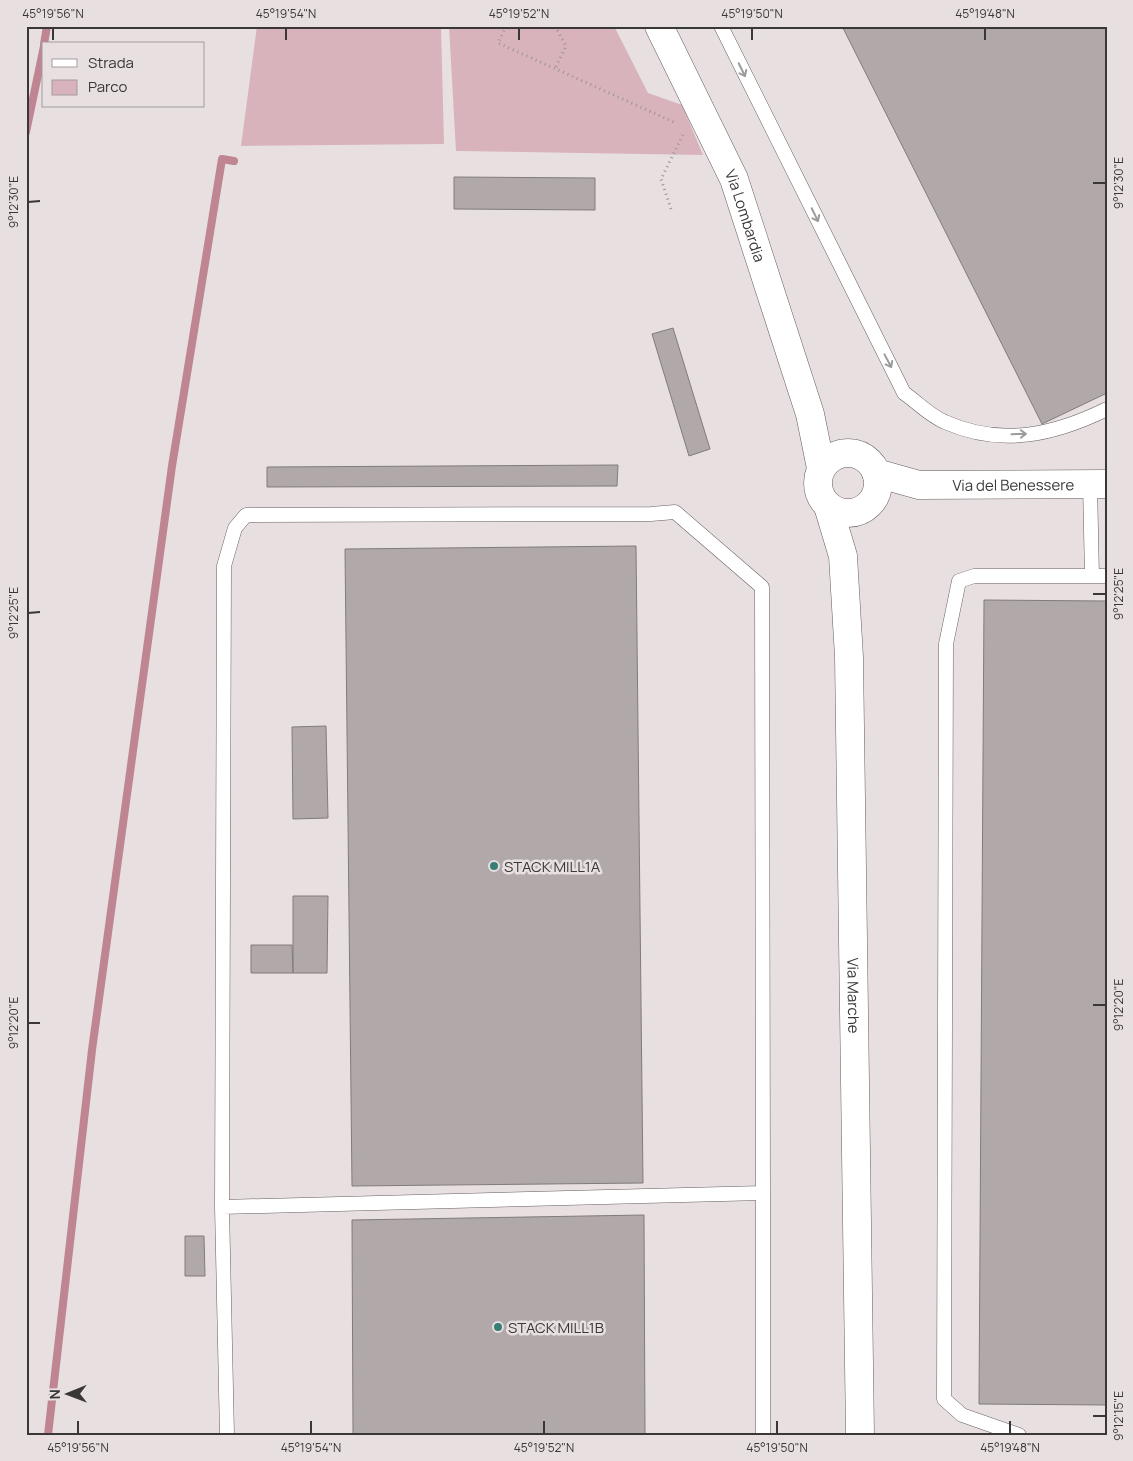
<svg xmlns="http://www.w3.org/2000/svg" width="1133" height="1461" viewBox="0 0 1133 1461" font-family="Manrope,sans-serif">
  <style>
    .green { fill: #d8b3bb }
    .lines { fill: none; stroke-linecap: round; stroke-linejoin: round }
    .stream { stroke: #bf8593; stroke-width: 8 }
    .building { fill: #b0a8a9; stroke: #827b7c }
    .service-casing { stroke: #665e60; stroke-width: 15 }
    .minor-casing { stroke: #665e60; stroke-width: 29 }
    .path { stroke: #9a9495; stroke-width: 3; stroke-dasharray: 1 4; stroke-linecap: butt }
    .service { stroke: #fff; stroke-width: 14 }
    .minor { stroke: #fff; stroke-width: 28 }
    .oneway { stroke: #9c9b9b }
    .ticks { fill: none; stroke: #3a3737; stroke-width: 2 }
    .poi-dot { fill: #387e74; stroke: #e8dfe1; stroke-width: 2 }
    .labels { text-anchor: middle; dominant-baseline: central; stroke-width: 5; stroke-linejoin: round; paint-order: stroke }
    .street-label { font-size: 15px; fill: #3a3737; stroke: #e8dfe1 }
    .poi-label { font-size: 15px; fill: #3a3737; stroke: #e8dfe1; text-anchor: start }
    .neatline { fill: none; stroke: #3a3737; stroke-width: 2 }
    .ticks-label { font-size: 12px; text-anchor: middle; fill: #3a3737 }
  </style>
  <rect width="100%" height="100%" fill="#e8dfe1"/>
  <!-- green -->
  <path class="green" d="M257 26H441L444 144 241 146Z
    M449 26H614L648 93 682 105 703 155 456 151Z"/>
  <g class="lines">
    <!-- stream -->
    <path class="stream" d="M44 44 47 26
      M26 132 44 46
      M48 1435 92 1050 172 466 222 159 234 161"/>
  </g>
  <!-- building -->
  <path class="building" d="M842 26H1107V393L1042 424Z
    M454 177 595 178V210L454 209Z
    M673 328 710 449 689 456 652 334Z
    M618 465 617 486 267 487V467Z
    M636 546 643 1183 352 1186 345 549Z
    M984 600 1107 601V1405L979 1404Z
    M326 726 328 818 293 819 292 727Z
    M293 896H328L327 973H293Z
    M251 945H292L293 973H251Z
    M644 1215 645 1435H353L352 1220Z
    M185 1236H204L205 1276H185Z"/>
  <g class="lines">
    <!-- service casing -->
    <g class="service-casing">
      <path id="service" d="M721 26 904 393C917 402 930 416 945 422 1001 447 1054 435 1107 409
        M1092 576H1107
        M222 1207 763 1193 762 587 675 512 651 514 246 515 235 528 224 566 222 1207 227 1435
        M763 1435V1193
        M1019 1435 962 1415 944 1399 946 644 959 581 974 576H1092L1090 484"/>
    </g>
    <!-- minor casing -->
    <g class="minor-casing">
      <g id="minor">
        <path id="s1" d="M659 26 734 179 810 414 821 468"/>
        <circle cx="848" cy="483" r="30"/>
        <path id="s2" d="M876 473 919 485 1107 484"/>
        <path id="s3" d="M828 506 843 556 849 657 860 1435"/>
      </g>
    </g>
    <!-- path -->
    <path class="path" d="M506 26 498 43 676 123
      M555 26 566 46 555 69
      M671 209 661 179 683 135"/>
    <!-- service -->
    <use href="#service" class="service"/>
    <!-- minor -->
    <use href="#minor" class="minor"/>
  </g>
  <!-- one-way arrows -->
  <defs><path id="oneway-shaft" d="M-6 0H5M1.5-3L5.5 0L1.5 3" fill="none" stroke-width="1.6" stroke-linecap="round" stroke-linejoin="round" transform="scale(1.25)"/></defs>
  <g class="oneway">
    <use href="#oneway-shaft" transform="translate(742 70) rotate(64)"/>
    <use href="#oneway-shaft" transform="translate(815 215) rotate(64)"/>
    <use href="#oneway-shaft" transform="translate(888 361) rotate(62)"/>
    <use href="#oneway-shaft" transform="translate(1019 434) rotate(-1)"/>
  </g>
  <!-- ticks -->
  <path class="ticks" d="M53 28V40M286 28V40M519 28V40M752 28V40M985 28V40M1093 183H1106M28 202 40 201M1093 594H1106M28 613 40 612M1093 1005H1106M28 1023H40M1093 1416H1106M78 1421V1434M311 1421V1434M544 1421V1434M777 1421V1434M1010 1421V1434"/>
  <!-- markers -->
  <g class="poi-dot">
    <circle cx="494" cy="866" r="5"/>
    <circle cx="498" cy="1327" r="5"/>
  </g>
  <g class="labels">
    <!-- street labels -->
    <g class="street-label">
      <text stroke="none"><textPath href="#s1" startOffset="209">Via Lombardia</textPath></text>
      <text stroke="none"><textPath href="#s2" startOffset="139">Via del Benessere</textPath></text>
      <text stroke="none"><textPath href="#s3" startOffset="492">Via Marche</textPath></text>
    </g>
    <!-- poi labels -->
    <g class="poi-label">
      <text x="504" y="866">STACK MILL1A</text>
      <text x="508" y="1327">STACK MILL1B</text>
    </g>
  </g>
  <!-- border -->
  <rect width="1133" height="1461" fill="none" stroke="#e8dfe1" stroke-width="55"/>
  <!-- legend -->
  <rect x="42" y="42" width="162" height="65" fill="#e8dfe1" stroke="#a29c9d"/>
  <rect x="52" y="59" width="25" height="8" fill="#ffffff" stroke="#a29c9d"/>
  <text x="88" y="68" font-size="15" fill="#3a3737">Strada</text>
  <rect x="52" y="80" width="25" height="15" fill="#d8b3bb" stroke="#a29c9d"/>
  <text x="88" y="92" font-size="15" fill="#3a3737">Parco</text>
  <!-- north arrow -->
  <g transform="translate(68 1394) rotate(269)" stroke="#e8dfe1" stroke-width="4" paint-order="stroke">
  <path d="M0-4L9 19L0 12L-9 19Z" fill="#3a3737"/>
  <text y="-8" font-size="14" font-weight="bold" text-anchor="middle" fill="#3a3737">N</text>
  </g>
  <rect x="28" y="28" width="1078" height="1406" class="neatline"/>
  <g class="ticks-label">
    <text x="53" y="18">45°19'56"N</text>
    <text x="286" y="18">45°19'54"N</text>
    <text x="519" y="18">45°19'52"N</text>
    <text x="752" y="18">45°19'50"N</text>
    <text x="985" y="18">45°19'48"N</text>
    <text transform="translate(1119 183) rotate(-90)" y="4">9°12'30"E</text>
    <text transform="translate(14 202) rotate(-90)" y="4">9°12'30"E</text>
    <text transform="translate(1119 594) rotate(-90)" y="4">9°12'25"E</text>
    <text transform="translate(14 613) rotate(-90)" y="4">9°12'25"E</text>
    <text transform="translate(1119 1005) rotate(-90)" y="4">9°12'20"E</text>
    <text transform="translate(14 1023) rotate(-90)" y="4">9°12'20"E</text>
    <text transform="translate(1119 1416) rotate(-90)" y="4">9°12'15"E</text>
    <text x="78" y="1452">45°19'56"N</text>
    <text x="311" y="1452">45°19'54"N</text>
    <text x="544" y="1452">45°19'52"N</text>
    <text x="777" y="1452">45°19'50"N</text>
    <text x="1010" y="1452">45°19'48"N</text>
  </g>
</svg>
